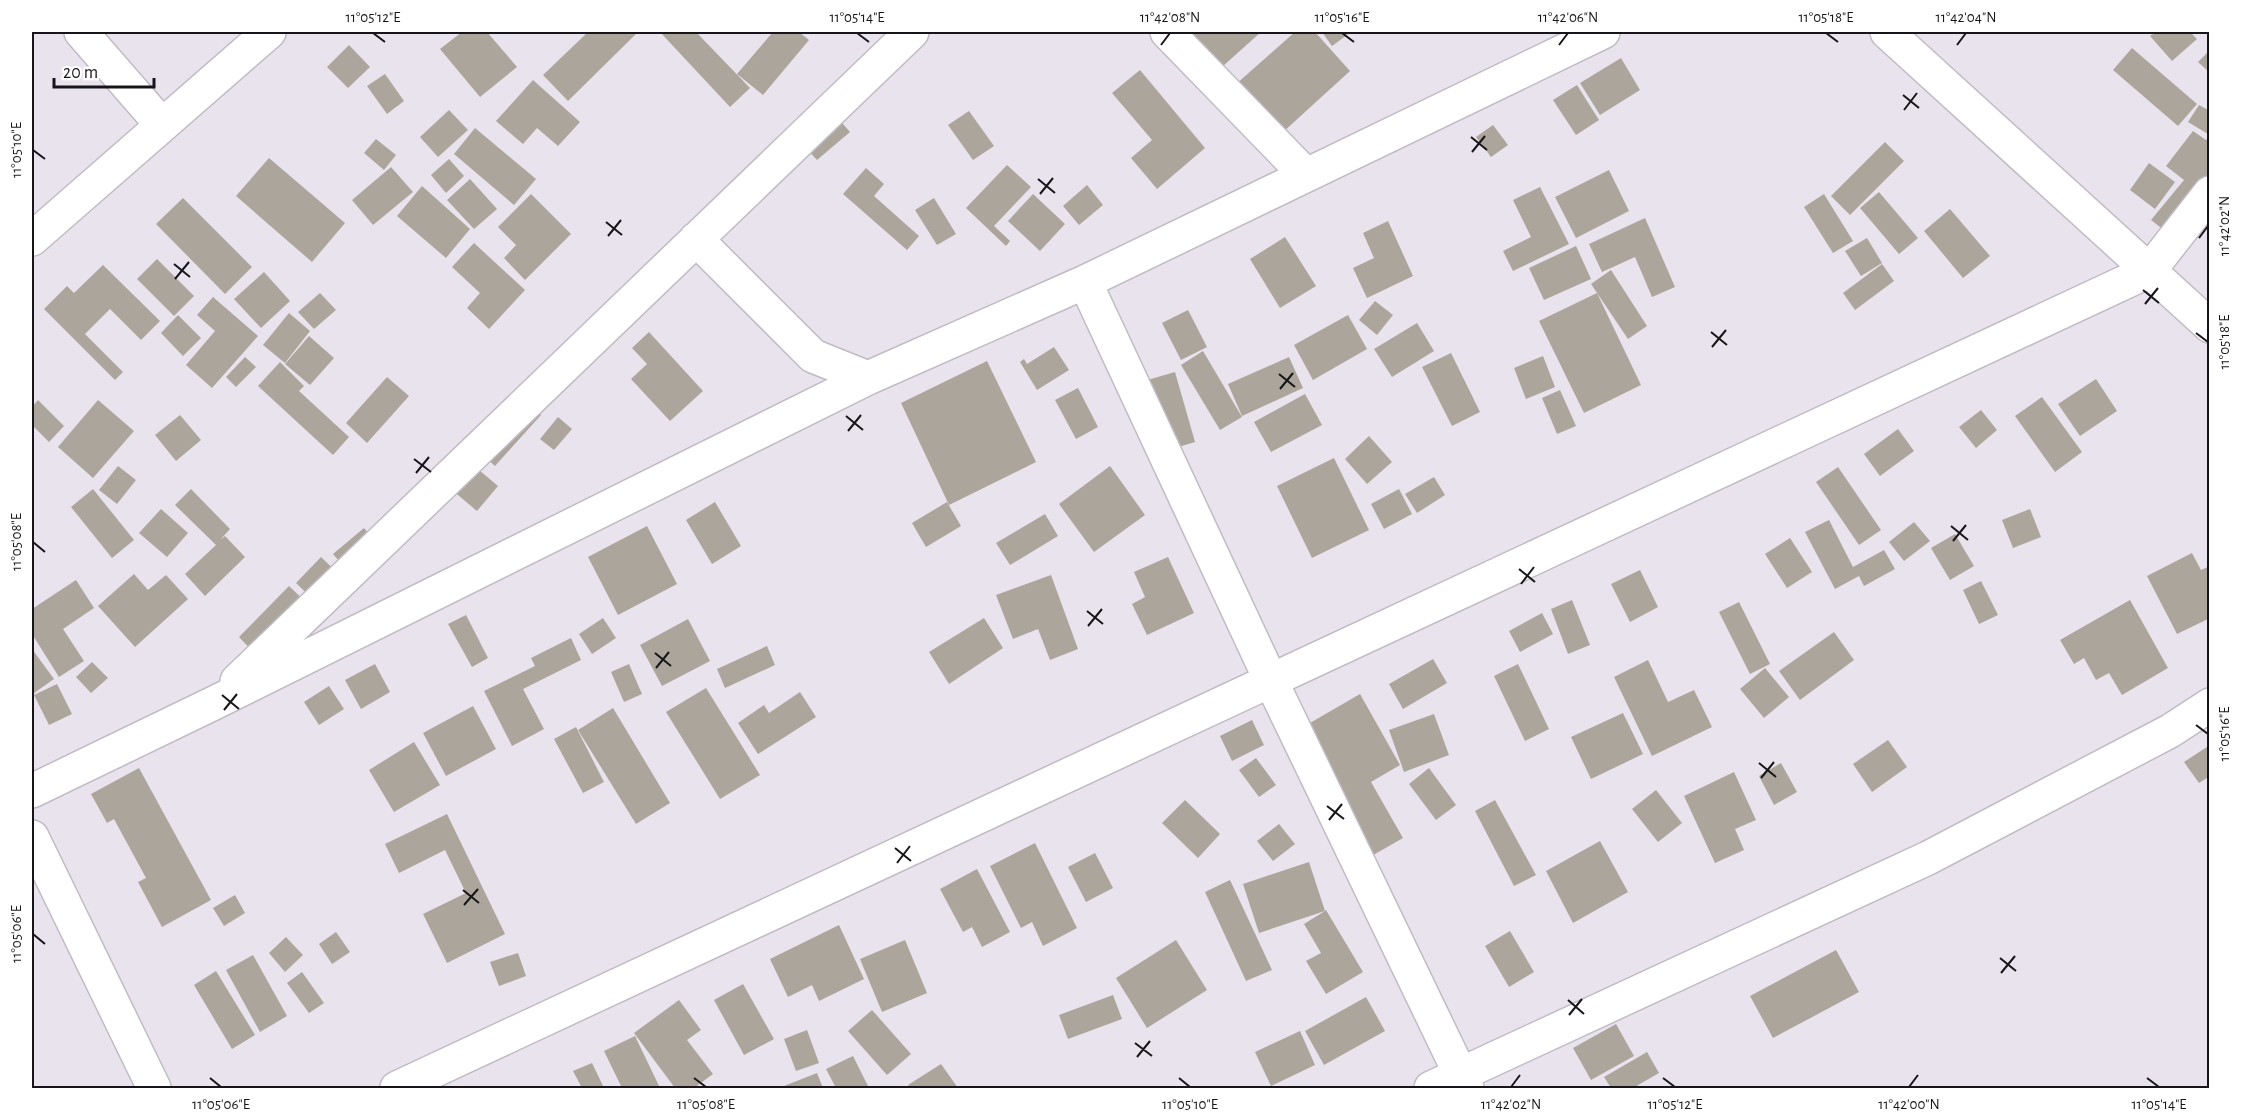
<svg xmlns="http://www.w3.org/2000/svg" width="2241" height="1120" viewBox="0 0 2241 1120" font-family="'Alegreya Sans',sans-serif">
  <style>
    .building { fill: #aca59b }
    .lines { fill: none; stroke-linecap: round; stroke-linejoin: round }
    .street-casing { stroke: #c1bbc5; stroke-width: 36 }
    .secondary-casing { stroke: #c1bbc5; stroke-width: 36 }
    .street { stroke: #fff; stroke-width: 33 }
    .secondary { stroke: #fff; stroke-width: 33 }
    .ticks { fill: none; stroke: #171519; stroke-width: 2 }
    .neatline { fill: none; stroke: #171519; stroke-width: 2 }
    .ticks-label { font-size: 15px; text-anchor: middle; fill: #171519 }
  </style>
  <rect width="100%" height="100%" fill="#e9e3ed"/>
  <!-- building -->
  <path class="building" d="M462 32H487L517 67 480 97 440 49Z
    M588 32H638L568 101 543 75Z
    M660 32H696L750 88 730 107Z
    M773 32H799L809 40 763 95 737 74Z
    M1174 32H1261L1213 75Z
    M1295 32H1315L1350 71 1271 143 1226 93Z
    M1322 32H1351L1332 46Z
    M2156 32H2190L2197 39 2172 61 2150 36Z
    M349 45 370 67 348 88 327 67Z
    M2132 48 2197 104 2178 126 2113 70Z
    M2210 50V73L2198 62Z
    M1621 58 1640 90 1600 115 1580 83Z
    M1140 70 1205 148 1157 189 1131 158 1152 140 1112 93Z
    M385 74 404 101 387 114 367 86Z
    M533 80 580 122 558 146 537 128 523 144 496 121Z
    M1577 85 1599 120 1576 135 1553 100Z
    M2199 105 2210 111 2208 134 2188 122Z
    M449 110 468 130 438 157 420 137Z
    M969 111 994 146 973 160 948 125Z
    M836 116 850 132 817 160 803 145Z
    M1493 125 1508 145 1491 157 1476 137Z
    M475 128 536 179 514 205 454 154Z
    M2193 131 2206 140 2210 135V183L2169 234 2151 220 2184 180 2166 166Z
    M376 139 396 155 384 170 364 153Z
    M1885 142 1904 161 1850 215 1831 196Z
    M269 158 345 223 312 262 236 196Z
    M449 159 464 176 446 193 431 175Z
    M2149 163 2175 182 2155 209 2130 190Z
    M1007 165 1031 187 994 226 1010 241 1006 246 966 208Z
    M391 167 413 192 373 225 352 200Z
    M866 168 884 184 874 196 919 236 907 250 843 194Z
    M1609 170 1629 211 1576 238 1555 197Z
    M470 179 497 209 474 229 447 200Z
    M1087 185 1103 205 1079 225 1063 206Z
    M422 186 470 229 446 258 397 216Z
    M1540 187 1569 244 1513 271 1503 251 1531 237 1513 200Z
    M1879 192 1918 238 1899 254 1860 208Z
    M531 194 571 234 525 280 504 258 516 245 498 227Z
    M1033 194 1065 224 1040 251 1008 221Z
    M1824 194 1853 241 1833 253 1804 207Z
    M183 198 252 267 225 294 156 224Z
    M934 198 956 234 937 245 915 210Z
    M1950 209 1990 256 1963 278 1924 231Z
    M1645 218 1675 287 1652 297 1635 257 1602 272 1589 244Z
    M1388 221 1413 276 1367 298 1353 268 1374 258 1363 233Z
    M1285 237 1316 286 1280 308 1250 259Z
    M1867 238 1882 263 1861 276 1845 251Z
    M474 243 525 290 489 329 467 308 480 293 452 267Z
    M1576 246 1591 279 1544 300 1529 268Z
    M157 259 194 296 174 316 137 279Z
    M1882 264 1894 281 1855 310 1843 293Z
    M103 265 160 321 141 340 110 309 85 334 123 372 115 380 44 309 67 286 74 293Z
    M1611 270 1647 326 1628 339 1591 284Z
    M264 272 290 301 261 328 234 299Z
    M320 293 336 310 314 329 298 312Z
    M1597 293 1641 385 1584 413 1539 321Z
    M213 297 258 336 212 388 186 365 215 331 197 315Z
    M1375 301 1393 315 1377 335 1359 320Z
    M1188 310 1207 347 1181 360 1162 323Z
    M289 313 310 331 285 363 263 345Z
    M178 315 201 338 183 356 161 333Z
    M1348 315 1367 349 1313 380 1294 345Z
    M1417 323 1434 351 1392 377 1374 349Z
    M649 332 703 391 670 421 631 379 647 364 632 348Z
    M309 336 334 358 310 385 285 364Z
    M1054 347 1069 370 1037 390 1020 362 1024 359 1027 364Z
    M1203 351 1242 417 1220 430 1181 365Z
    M1451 353 1480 412 1452 426 1422 367Z
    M1543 356 1555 387 1526 399 1514 368Z
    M245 357 256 367 236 387 226 377Z
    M1289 357 1303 388 1242 416 1228 384Z
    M987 361 1036 462 949 505 901 403Z
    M280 362 304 386 299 391 349 437 333 455 258 386Z
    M1175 372 1195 442 1165 451 1144 381Z
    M387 377 409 396 367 443 346 423Z
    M2096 379 2117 411 2080 436 2058 404Z
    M1078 388 1098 427 1076 439 1055 400Z
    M1560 390 1576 426 1557 434 1542 398Z
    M519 394 541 415 495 466 472 445Z
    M1305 394 1322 425 1271 452 1254 422Z
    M2042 397 2082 452 2055 472 2015 416Z
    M38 400 64 426 49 442 32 425V407Z
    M98 400 134 431 93 478 58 447Z
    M1981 410 1997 430 1976 448 1959 427Z
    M180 415 201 440 176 461 155 435Z
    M558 417 572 429 554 450 540 439Z
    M1898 429 1914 451 1880 476 1864 454Z
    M1369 436 1392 462 1367 484 1345 459Z
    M460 454 498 486 477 511 439 479Z
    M1334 458 1369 530 1312 558 1277 486Z
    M118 466 136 480 117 504 99 490Z
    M1110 466 1145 515 1094 552 1059 504Z
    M1838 467 1881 530 1859 545 1816 482Z
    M1434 477 1445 495 1417 513 1405 494Z
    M93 489 134 540 112 558 71 507Z
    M191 489 230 529 220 540 225 536 245 557 205 596 185 574 216 545 175 505Z
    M1399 489 1412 514 1384 529 1371 504Z
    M715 502 741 546 712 564 686 520Z
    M947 502 961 526 926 547 912 523Z
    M161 509 188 533 167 557 139 533Z
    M2030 509 2041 537 2013 548 2002 520Z
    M1045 514 1058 536 1010 565 996 543Z
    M1829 520 1853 567 1884 550 1895 569 1864 586 1859 576 1835 589 1805 532Z
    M1914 522 1930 541 1904 561 1889 542Z
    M647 526 677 584 618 615 588 557Z
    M364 528 387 557 357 582 333 554Z
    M1955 534 1974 566 1950 580 1931 548Z
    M1790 538 1812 572 1787 588 1765 554Z
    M2192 553 2201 570 2210 566V618L2177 634 2147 576Z
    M321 557 349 584 324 610 296 583Z
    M1168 557 1194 613 1147 635 1132 604 1145 597 1134 572Z
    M1640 570 1658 607 1630 622 1611 584Z
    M134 574 148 590 166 575 188 599 135 647 98 606Z
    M1051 575 1078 649 1050 660 1038 629 1013 639 996 595Z
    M76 580 94 608 63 629 84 661 59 677 32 634V609Z
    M1981 581 1998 615 1979 624 1963 590Z
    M289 586 311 607 260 659 239 637Z
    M1572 600 1590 645 1568 654 1551 609Z
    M2130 600 2168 668 2122 695 2109 673 2096 680 2084 658 2074 664 2060 640Z
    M1739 602 1770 664 1750 674 1719 612Z
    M1542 613 1553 634 1520 652 1509 631Z
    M466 615 488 658 472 667 448 624Z
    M603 618 616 638 592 654 579 634Z
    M984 618 1003 648 949 684 929 652Z
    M688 619 710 661 662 686 640 645Z
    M1834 632 1854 660 1800 700 1779 671Z
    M571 638 581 660 523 689 544 729 512 746 484 691 535 666 531 658Z
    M767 646 775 665 725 688 717 669Z
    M32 649 54 679 34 693 32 690Z
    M1433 659 1447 683 1403 709 1389 684Z
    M1648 660 1668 702 1694 690 1712 727 1652 756 1614 677Z
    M92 662 108 678 91 693 76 677Z
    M375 664 390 692 361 709 345 680Z
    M629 664 642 694 624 702 611 672Z
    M1518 664 1549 729 1525 741 1494 676Z
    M1765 668 1789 697 1764 718 1740 689Z
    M57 684 72 714 49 725 34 695Z
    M329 686 344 709 319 725 304 702Z
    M706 688 760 775 720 799 666 712Z
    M800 692 816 717 758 754 738 723 764 705 769 713Z
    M1360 694 1400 765 1371 782 1403 838 1368 858 1303 727Z
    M473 706 496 749 446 776 423 733Z
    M613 708 670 803 636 824 578 730Z
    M1623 713 1643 754 1591 779 1571 737Z
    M1434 714 1449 755 1404 772 1389 730Z
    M1252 720 1264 745 1232 761 1220 736Z
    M576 727 604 782 583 793 554 739Z
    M1888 740 1907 767 1872 792 1853 764Z
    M414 742 440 785 394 812 369 770Z
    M2210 745V776L2199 783 2184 762Z
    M1256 758 1276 785 1259 797 1239 770Z
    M1781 763 1797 792 1774 805 1759 776Z
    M139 768 211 900 162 927 138 882 146 878 114 819 107 823 91 794Z
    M1429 768 1456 805 1436 820 1409 784Z
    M1734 772 1756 820 1735 829 1744 850 1715 863 1684 796Z
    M1656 790 1682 823 1658 842 1632 809Z
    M1185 800 1220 834 1198 858 1162 823Z
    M1495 800 1536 875 1514 886 1475 811Z
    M447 814 505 934 447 963 423 914 466 893 445 850 399 873 385 844Z
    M1279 824 1295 844 1273 861 1257 841Z
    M1600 841 1628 892 1573 923 1546 871Z
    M1035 843 1077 928 1043 946 1032 922 1021 928 990 866Z
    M1095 853 1113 888 1086 902 1068 867Z
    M1309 862 1325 911 1326 910 1363 972 1326 994 1306 961 1321 953 1304 924 1325 911 1259 933 1243 884Z
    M977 869 1010 932 982 947 972 927 963 932 940 889Z
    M1230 880 1272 970 1246 981 1205 892Z
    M235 895 245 913 224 926 213 908Z
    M839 925 864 979 819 1001 812 985 788 997 770 959Z
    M1510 931 1534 972 1509 987 1485 946Z
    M336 932 350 952 332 964 319 944Z
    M286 937 303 955 285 972 269 953Z
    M905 940 927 993 882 1012 860 959Z
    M1176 940 1207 990 1147 1028 1116 978Z
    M1836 950 1859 992 1773 1038 1750 996Z
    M518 953 526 976 499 986 490 962Z
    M253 955 287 1016 260 1032 226 970Z
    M216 971 255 1035 232 1049 194 985Z
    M302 972 324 1003 309 1013 287 983Z
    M743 984 774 1039 744 1055 714 1000Z
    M1113 995 1122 1019 1068 1039 1059 1015Z
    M1366 997 1385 1031 1324 1065 1305 1031Z
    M679 1000 701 1030 687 1040 713 1074 694 1088H675L634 1033Z
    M872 1010 911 1054 887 1075 848 1031Z
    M1616 1024 1634 1056 1591 1080 1573 1048Z
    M807 1030 819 1063 796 1071 784 1039Z
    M1300 1031 1315 1065 1271 1086 1255 1052Z
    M635 1036 660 1088H622L604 1051Z
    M1647 1052 1659 1073 1633 1088H1611L1604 1077Z
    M853 1056 869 1088H836L826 1069Z
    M592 1063 604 1088H582L573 1071Z
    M941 1064 958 1088H911L908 1085Z
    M817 1073 823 1088H779Z"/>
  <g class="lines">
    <!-- street casing -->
    <g class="street-casing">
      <path id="street" d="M81 32 162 125
        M1167 32 1306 175
        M32 239 269 32
        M696 239 813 356 868 378
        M1085 282 1271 681 1467 1088
        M237 681 912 32
        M32 791 214 703 868 378 1085 282 1603 32
        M32 837 154 1088
        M397 1088 2149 271 2210 193
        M1431 1088 1928 858 2170 731 2210 705"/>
    </g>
    <!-- secondary casing -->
    <g class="secondary-casing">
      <path id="secondary" d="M1887 32 2210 326"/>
    </g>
    <!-- street -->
    <use href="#street" class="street"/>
    <!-- secondary -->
    <use href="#secondary" class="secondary"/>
  </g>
  <!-- ticks -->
  <path class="ticks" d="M373 33 385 42M857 33 869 42M1342 33 1354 42M1826 33 1838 42M1161 45 1170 33M1559 45 1568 33M1957 45 1966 33M1903 95 1919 108M1904 110 1917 93M1471 137 1487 150M33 150 45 159M1472 152 1485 136M1038 179 1055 193M1040 194 1053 178M606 222 622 235M608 236 621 220M2199 238 2208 226M174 264 190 277M175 279 189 262M2143 290 2159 303M2145 304 2158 288M1711 332 1727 345M2196 333 2208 342M1712 347 1726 330M1279 374 1295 387M1280 389 1293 373M846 416 863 430M848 431 861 415M414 459 431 472M416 473 429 457M1951 526 1968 540M1953 541 1966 525M33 542 45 552M1519 569 1535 582M1521 584 1534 567M1087 611 1103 624M1088 626 1102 609M655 653 671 666M656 668 669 652M222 695 239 709M224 710 237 694M2196 725 2208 734M1759 763 1776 777M1761 778 1774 762M1327 806 1344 819M1329 820 1342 804M895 848 911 861M897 863 910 846M463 890 479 903M464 905 478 889M33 934 45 944M2000 958 2016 971M2001 973 2015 956M1568 1000 1584 1014M1569 1015 1582 999M1135 1043 1152 1056M1137 1057 1150 1041M210 1078 221 1087M694 1078 706 1087M1179 1078 1190 1087M1663 1078 1675 1087M2147 1078 2159 1087M1511 1087 1520 1075M1909 1087 1918 1075"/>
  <!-- border -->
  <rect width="2241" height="1120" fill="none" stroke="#ffffff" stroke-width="66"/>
  <!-- scale -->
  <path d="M54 78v9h100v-9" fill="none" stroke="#171519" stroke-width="3"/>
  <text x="63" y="78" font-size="18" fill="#171519" stroke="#ffffff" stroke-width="4.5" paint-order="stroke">20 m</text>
  <rect x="33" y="33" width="2175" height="1054" class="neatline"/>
  <g class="ticks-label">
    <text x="373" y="22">11°05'12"E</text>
    <text x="857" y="22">11°05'14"E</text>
    <text x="1170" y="22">11°42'08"N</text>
    <text x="1342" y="22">11°05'16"E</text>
    <text x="1568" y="22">11°42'06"N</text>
    <text x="1826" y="22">11°05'18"E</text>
    <text x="1966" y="22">11°42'04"N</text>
    <text transform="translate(16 150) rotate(-90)" y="5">11°05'10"E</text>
    <text transform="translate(2224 226) rotate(-90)" y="5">11°42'02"N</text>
    <text transform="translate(2224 342) rotate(-90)" y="5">11°05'18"E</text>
    <text transform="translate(16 542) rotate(-90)" y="5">11°05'08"E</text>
    <text transform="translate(2224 734) rotate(-90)" y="5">11°05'16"E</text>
    <text transform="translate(16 934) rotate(-90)" y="5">11°05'06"E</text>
    <text x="221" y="1109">11°05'06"E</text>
    <text x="706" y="1109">11°05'08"E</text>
    <text x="1190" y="1109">11°05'10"E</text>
    <text x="1511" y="1109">11°42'02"N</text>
    <text x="1675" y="1109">11°05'12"E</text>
    <text x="1909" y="1109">11°42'00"N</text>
    <text x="2159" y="1109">11°05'14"E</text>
  </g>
</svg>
